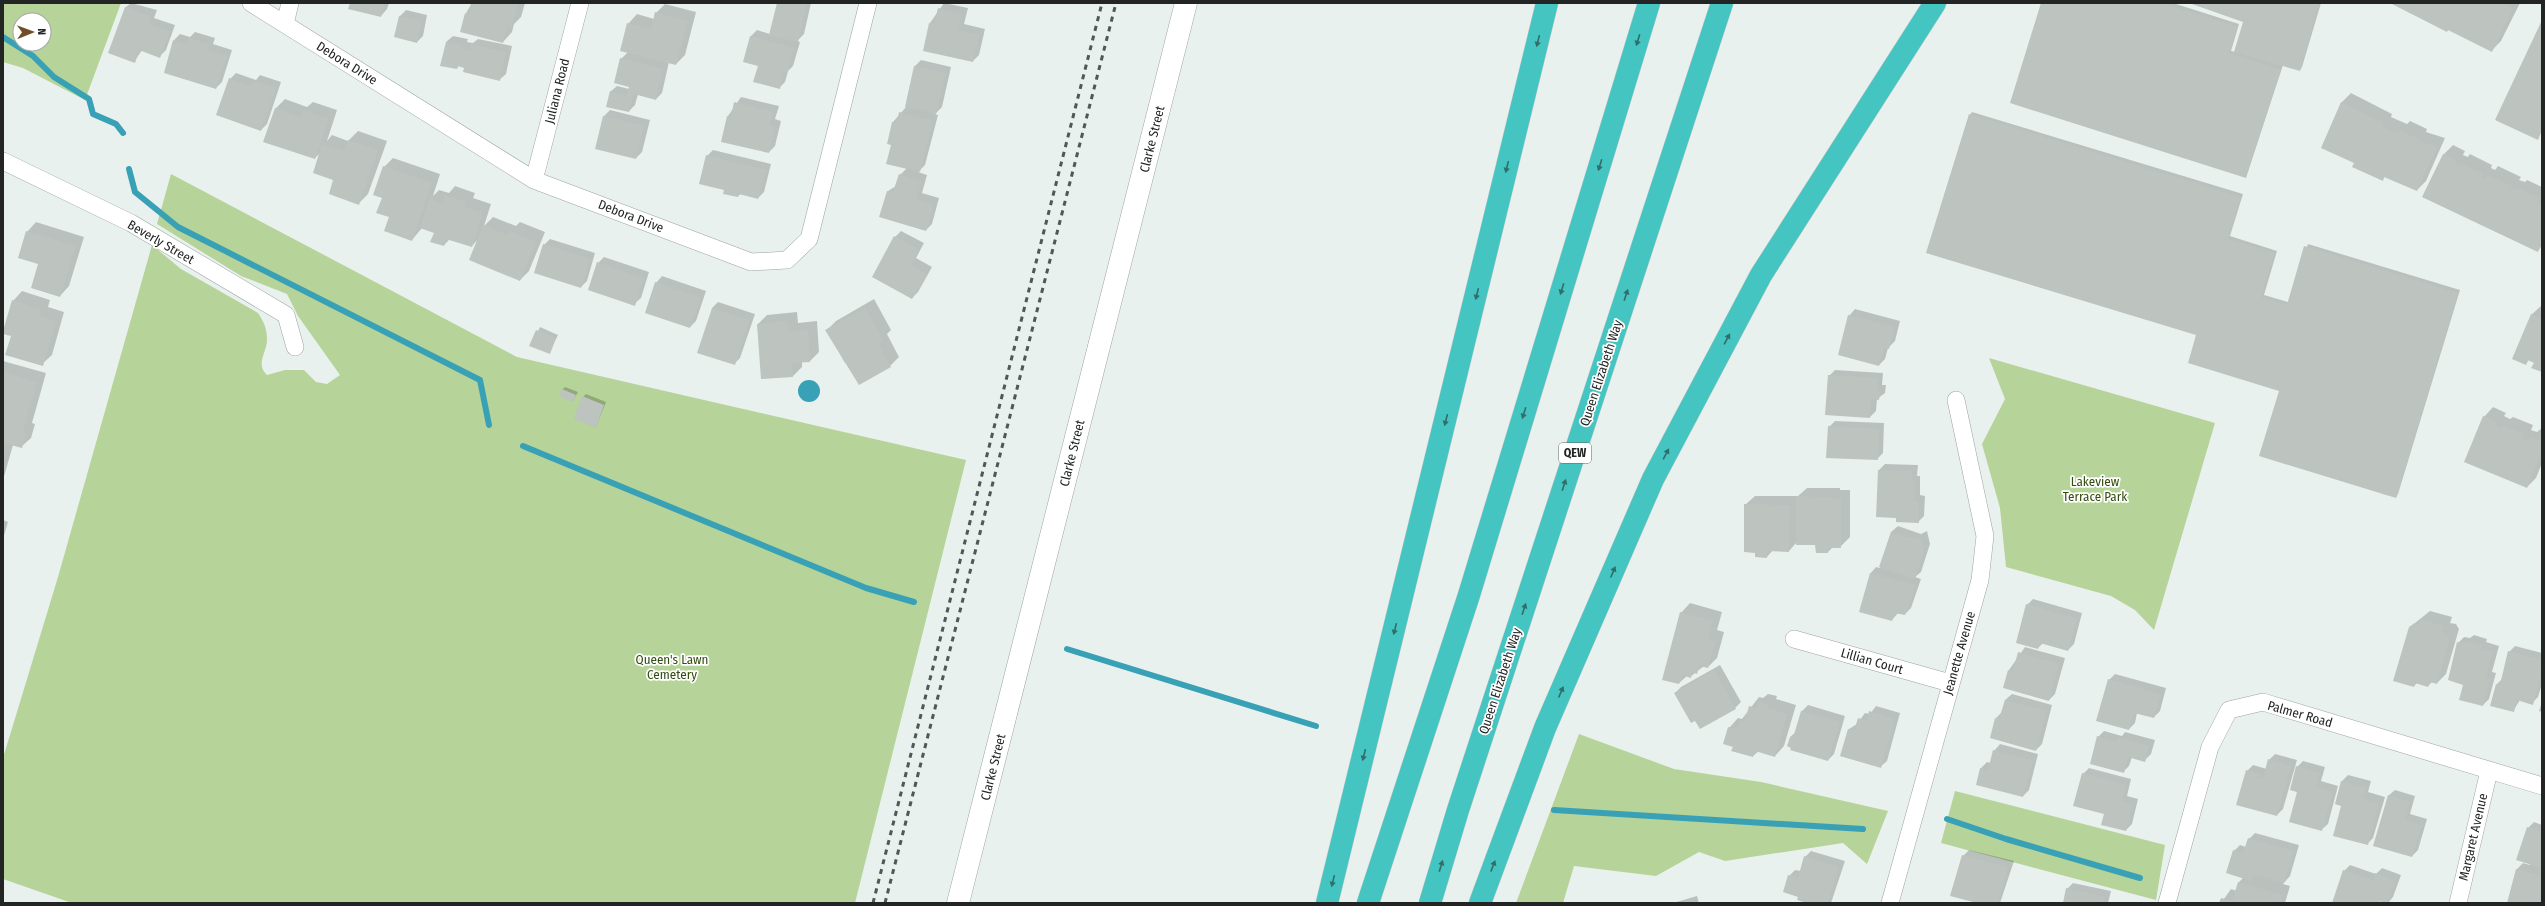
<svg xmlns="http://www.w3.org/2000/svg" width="2545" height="906" viewBox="0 0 2545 906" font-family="'Fira Sans Condensed',sans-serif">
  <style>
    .green { fill: #b6d399; fill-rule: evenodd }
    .water { fill: #39a1b5 }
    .shadow { fill: #0003 }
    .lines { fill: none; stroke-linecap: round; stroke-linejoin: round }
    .stream { stroke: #39a1b5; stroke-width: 6 }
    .building { fill: #bdc3be }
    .street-casing { stroke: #9da4a1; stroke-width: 18 }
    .secondary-casing { stroke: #9da4a1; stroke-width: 23 }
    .highway-casing { stroke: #cacbca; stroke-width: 23 }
    .street { stroke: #fff; stroke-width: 17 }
    .secondary { stroke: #fff; stroke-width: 22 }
    .highway { stroke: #44c5c1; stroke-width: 22 }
    .rail { stroke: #525654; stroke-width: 3; stroke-dasharray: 5 5; stroke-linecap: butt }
    .oneway { fill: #316d6a }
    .labels { text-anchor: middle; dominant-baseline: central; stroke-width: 3.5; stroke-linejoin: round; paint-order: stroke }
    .shield { fill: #fff; stroke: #646665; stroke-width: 1 }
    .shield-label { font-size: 12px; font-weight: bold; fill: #222523 }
    .street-label { font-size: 13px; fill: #222523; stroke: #fff }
    .park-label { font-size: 13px; fill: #334c0f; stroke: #fff }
  </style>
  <rect width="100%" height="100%" fill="#e9f1ee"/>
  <!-- green -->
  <path class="green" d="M3 3H121L85 100 23 68 3 62ZM20 20H44V44H20Z
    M171 174 517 357 966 460 855 903H72L3 879V758L58 577 152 245 181 269 258 313C264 322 267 329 267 340 267 352 255 364 267 375L285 370H304L316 382 327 384 340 375 298 316 287 294 241 276 157 224Z
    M1989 358 2215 423 2154 630 2135 610 2111 596 2006 567 2000 508 1982 444 2005 399Z
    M1579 734 1674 769 1761 782 1888 811 1867 864 1843 843 1725 861 1699 852 1656 876 1574 866 1563 903H1516Z
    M1955 791 2165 845 2156 900 1941 843Z"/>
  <!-- water -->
  <path class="water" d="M798 391a11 11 0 1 1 22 0a11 11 0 1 1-22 0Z"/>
  <!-- shadow -->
  <path class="shadow" d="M131 3 157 10 154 18 175 25 166 50 160 56 142 50 134 62 110 52 126 7Z
    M351 3H389L387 9 381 16Z
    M472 3H525L521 17 514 24 512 32 503 42 466 13Z
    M778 3H811L804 34 797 41 800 42 793 66 788 71 785 82 779 88 759 66 751 36 757 30 770 34Z
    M944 3 968 8 964 24 985 29 979 55 973 61 930 23Z
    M2042 3H2173L2239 24 2231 51 2235 52 2244 21 2191 3H2321L2302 67 2300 70 2283 65 2246 177Z
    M2392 3H2520L2501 41 2492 50Z
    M665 4 696 12 685 55 676 64 669 62 662 93 656 99 638 94 635 105 629 111 610 92 617 86 629 89 630 86 621 59 628 52V24L637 14 654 19 656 13Z
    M406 10 427 15 423 36 417 42 395 36 400 16Z
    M195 32 215 38 213 44 232 50 222 82 216 88 174 40 180 34 190 37Z
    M453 36 468 39 467 42 473 43 478 39 512 46 506 74 499 80 465 67 459 66 457 68 446 42Z
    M921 60 951 67 942 107 935 114 938 115 925 165 918 172 927 175 922 193 939 198 932 224 926 230 888 191 896 186 900 175 907 168 892 144 893 122 906 107 915 66Z
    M236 73 256 80 260 75 281 82 267 124 261 130 230 79Z
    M2351 93 2392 114 2391 117 2407 124 2410 121 2427 129 2426 132 2445 138 2426 181 2417 190 2386 176 2382 179 2355 162 2322 147 2342 102Z
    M741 97 779 106 775 119 781 121 775 146 769 152 722 141 728 116Z
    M285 99 307 107 313 102 337 110 327 141 332 135 348 141 358 131 387 141 368 194 359 203 335 180 321 152 315 158 275 109Z
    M610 110 650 120 642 152 636 158 604 116Z
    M1972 112 2243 194 2230 236 2277 251 2264 295 2288 302 2308 244 2460 290 2398 494 2396 497 2280 390 2198 334 1970 115Z
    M2453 145 2465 151 2463 155 2468 157 2470 154 2492 165 2491 168 2495 170 2498 166 2521 177 2519 180 2525 182 2527 180 2542 187V246L2537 251 2423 197 2444 154Z
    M713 150 771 164 764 192 758 198 741 194 738 196 726 189 707 156Z
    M393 158 440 174 433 196 439 190 449 193 455 186 475 193 473 198 491 204 484 226 493 217 516 226 520 222 545 232 529 271 520 280 479 238 472 246 450 239 444 245 435 232 422 228 412 240 390 217 383 198 384 167Z
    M36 222 84 237 69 286 60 296 39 263 27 232Z
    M901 231 924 243 916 258 932 267 918 292 912 298 895 237Z
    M550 239 595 253 587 281 581 287 544 245Z
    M604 257 649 272 641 298 634 304 598 263Z
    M662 276 706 291 696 321 690 327 656 283Z
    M22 291 50 300 48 307 64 312 52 355 42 364 12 336 13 301Z
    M874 299 891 330 887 334 899 357 890 366 845 363 827 330 836 321Z
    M718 302 755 314 740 358 734 364 712 308Z
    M2541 306H2542V371L2535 362 2529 360 2526 363 2531 315Z
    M1855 309 1900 321 1895 341 1888 348 1885 359 1879 365 1849 316Z
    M797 312 798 323 817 321 819 352 810 361H802V367L793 376 762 378 758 324 767 315Z
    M540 327 558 335 549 353 531 345Z
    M3 361 46 373 32 423 35 424 31 438 21 447 13 445 3 480Z
    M1835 370 1883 373 1882 385H1886L1885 393 1877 399 1876 411 1870 417 1829 376Z
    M565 387 578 392 573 401 562 390Z
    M586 394 606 402 596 427 583 397Z
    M2493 407 2506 413 2504 416 2510 419 2513 417 2533 425 2531 430 2537 432 2542 428V463L2536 478 2527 487 2484 417Z
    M1835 421 1884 423 1883 453 1877 459 1829 427Z
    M1885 464 1918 465 1917 476H1920V495L1925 496 1924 516 1918 522 1879 470Z
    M1807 488H1840V490H1850V537L1840 547H1833L1828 552H1817L1816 544 1797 542 1789 551 1773 550 1767 557 1756 556 1745 505 1755 496H1798Z
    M3 520 8 522 3 539Z
    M1898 526 1921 534 1927 531 1930 544 1921 572 1915 577 1921 579 1911 608 1905 614 1898 613 1892 620 1870 574 1876 567 1880 568 1891 532Z
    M2033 599 2082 613 2074 644 2068 650 2043 643 2038 648 2027 605Z
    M1690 603 1722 612 1717 630 1724 632 1717 658 1708 667 1704 666 1690 677 1687 676 1679 683 1681 613Z
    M2430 611 2452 617 2450 623 2456 624 2459 629 2446 674 2437 683 2432 682 2428 686 2417 683 2414 686 2410 627Z
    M2474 635 2487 639 2486 642 2499 646 2492 672 2496 673 2489 699 2483 705 2464 684 2458 643 2464 637 2470 638Z
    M2515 646 2542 653V684L2538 697 2532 703 2520 700 2513 711 2497 684 2502 679 2509 652Z
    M2025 647 2065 658 2055 694 2049 700 2009 670Z
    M1720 665 1741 702 1735 708 1675 693 1681 687Z
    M2115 674 2166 688 2160 711 2154 717 2137 713 2135 723 2129 729 2109 680Z
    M1768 694 1777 696 1776 699 1796 705 1784 746 1775 756 1759 751 1753 756 1734 746 1729 728 1738 718 1742 719 1759 697 1763 698Z
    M2012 694 2052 705 2042 744 2036 750 1996 718 2002 712 2005 700Z
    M2542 702V712L2539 711Z
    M1808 705 1845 716 1834 754 1828 760 1790 737 1796 732 1802 711Z
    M1876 706 1900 713 1887 761 1880 767 1841 756 1849 729 1857 724 1865 713 1870 714Z
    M2104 731 2122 736 2125 732 2155 740 2151 754 2145 760 2132 757 2129 766 2123 772 2098 737Z
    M2000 744 2038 754 2029 790 2023 796 1977 784 1981 768 1987 762 1991 763 1994 751Z
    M2275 754 2297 760 2283 809 2277 815 2247 771 2253 765 2267 769 2269 760Z
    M2303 761 2325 767 2321 781 2338 786 2328 824 2321 830 2298 791 2297 767Z
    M2089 768 2131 779 2127 796 2138 799 2132 824 2126 830 2105 814 2083 774Z
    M2348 775 2371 781 2368 792 2385 797 2373 838 2367 844 2342 805 2336 804 2342 781Z
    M2395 790 2415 796 2410 814 2427 819 2418 850 2412 856 2388 796Z
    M2534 822 2542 825V903H2508L2517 869 2523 863 2530 865 2528 828Z
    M2255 833 2299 845 2290 876 2283 884 2290 886 2285 903H2221L2231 889 2237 891 2239 882 2244 877 2234 851 2240 845 2246 847 2249 839Z
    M1969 850 2014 861 2000 903H1981L1963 856Z
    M1811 851 1845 861 1831 903H1811L1800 896 1789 876 1795 870 1801 871 1805 857Z
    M2350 865 2376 874 2382 868 2401 875 2393 897 2388 903 2380 901 2379 903H2333L2344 871Z
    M2073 883 2111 891 2108 903H2064L2067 889Z
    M1697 896 1699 903H1673Z"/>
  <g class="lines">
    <!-- stream -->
    <path class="stream" d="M3 37 33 56 54 77 89 99 93 114 116 124 123 133
      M129 169 135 192 178 227 480 380 489 425
      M523 446 866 588 914 602
      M1067 649 1316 726
      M1554 810 1863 829
      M1947 819 2006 839 2140 878"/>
  </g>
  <!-- building -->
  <path class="building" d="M350 3H384L381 17 348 9Z
    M471 3H518L512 28 507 26 503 43 460 32 465 13 469 14Z
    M777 3H807L798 42 769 35Z
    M2041 3H2162L2237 27 2229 53 2281 70 2246 178 2010 103Z
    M2189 3H2319L2300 71 2234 52 2243 22Z
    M2390 3H2501L2513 9 2492 52 2448 30 2447 32Z
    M125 7 151 17 149 24 170 31 160 58 139 50 135 63 108 53Z
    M938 8 962 14 958 30 980 35 973 62 923 51 929 23 934 24Z
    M655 12 688 21 676 65 620 51 627 23 651 29Z
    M399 16 422 21 417 43 394 37Z
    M2542 20V130L2538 140 2495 120Z
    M750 36 794 48 787 73 784 72 780 89 753 82 758 66 743 62Z
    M188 38 210 44 208 50 227 56 216 89 164 73 173 40 186 44Z
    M446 42 462 45V48L469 50 471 44 506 52 500 81 463 72 464 68 458 66 457 69 440 66Z
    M620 58 663 69 656 100 634 94 629 112 606 107 610 91 626 96 629 87 614 83Z
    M914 66 946 73 936 114 905 107Z
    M229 78 251 86 253 81 276 88 261 131 216 115Z
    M734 102 773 112 770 125 775 127 769 153 721 142 727 116 731 117Z
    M2341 102 2383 123 2382 126 2398 133 2400 130 2419 139 2418 141 2437 147 2417 191 2384 177 2383 181 2352 167 2354 163 2321 148Z
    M275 108 300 117 303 110 329 119 315 159 263 142Z
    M899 112 933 121 920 172 886 164 891 145 887 144 892 122 897 123Z
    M1969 114 2241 197 2228 239 2275 253 2261 297 2287 305 2304 246 2458 293 2396 498 2259 456 2279 391 2188 363 2196 335 1926 253Z
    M603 116 644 126 636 159 595 149Z
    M348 140 378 150 359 205 329 194 333 180 313 173 322 144 344 151Z
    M2443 154 2456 160 2455 164 2459 166 2460 163 2483 174 2482 177 2486 179 2488 175 2512 186 2511 189 2516 191 2517 188 2539 198 2537 202 2542 204V243L2538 252 2422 197Z
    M706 155 766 170 758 199 739 194 738 197 723 194 724 190 699 184Z
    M383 166 432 183 412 241 384 231 389 217 376 213 382 198 373 195Z
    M899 174 922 181 916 199 934 204 926 231 879 217 887 191 893 192Z
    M445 195 466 202 465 207 483 213 472 247 446 239 444 246 430 242 434 233 420 228 429 198 443 203Z
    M483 225 508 235 510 231 536 242 520 281 469 260Z
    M26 231 76 246 60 297 31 288 38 264 18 258Z
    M894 236 919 250 911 265 927 274 912 299 872 277Z
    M543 244 590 259 581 288 534 273Z
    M597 262 644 278 635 306 588 290Z
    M655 282 701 297 690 328 645 313Z
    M12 300 41 309 39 316 56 321 43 366 5 355 11 336 3 334V331Z
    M712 308 749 320 735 365 697 353Z
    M865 308 883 340 878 343 891 367 859 385 825 330Z
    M2531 314 2542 319V372L2531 368 2534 363 2528 360 2526 365 2512 359Z
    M1848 315 1894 327 1889 349 1884 348 1879 366 1838 355Z
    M788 321 789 331 808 330 810 362 792 363 793 377 761 379 757 324Z
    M536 330 556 338 550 354 529 346Z
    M3 372 37 382 23 432 26 433 22 448 3 443Z
    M1828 375 1878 378 1877 390H1880L1879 400 1871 399 1870 418 1825 415Z
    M562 389 576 395 573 402 559 396Z
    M582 396 604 405 596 428 574 419Z
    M2483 416 2497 422 2496 426 2501 428 2502 425 2524 434 2523 439 2529 442 2531 437 2542 441V451L2527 488 2464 462Z
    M1828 426 1879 429 1878 460 1826 458Z
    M1878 470 1912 471V481H1915L1914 501H1919V523L1896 522V518L1876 517Z
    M1796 496 1831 497V499H1841V548H1828V553H1816L1815 545H1796Z
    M1744 504 1790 505 1789 552 1767 551V558L1755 557V553L1744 552Z
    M1891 532 1915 539 1921 537 1924 551 1915 579 1879 567Z
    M1870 573 1916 585 1905 615 1894 613 1892 621 1859 612Z
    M2026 604 2077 619 2068 651 2040 643 2038 649 2016 643Z
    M1680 612 1713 621 1708 639 1716 641 1708 668 1699 666 1697 674 1692 672 1691 678 1682 675 1679 684 1662 680Z
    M2420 619 2444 626 2442 632 2446 633 2450 639 2437 684 2430 682 2428 687 2415 683 2414 687 2393 681 2409 627 2415 623 2419 625Z
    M2467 641 2482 645 2481 648 2493 651 2486 678 2490 679 2483 706 2459 700 2463 685 2448 680 2457 642 2466 644Z
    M2508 651 2542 660V670L2533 705 2517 700 2514 712 2490 706 2496 684 2500 685Z
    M2018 652 2059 664 2049 701 2003 688 2008 670 2013 671Z
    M1714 670 1736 709 1700 729 1695 721 1691 723 1674 693Z
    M2108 679 2161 694 2154 718 2134 713 2129 730 2096 721Z
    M2005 700 2047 711 2036 751 1990 738 1995 718 1999 719Z
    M1758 702 1768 705 1767 708 1787 714 1775 757 1755 751 1753 757 1731 751 1733 747 1723 744 1728 727 1737 729 1740 721 1745 722 1749 706 1756 708Z
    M1801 711 1840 722 1828 761 1790 750 1791 748 1787 746 1790 737 1793 738Z
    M1869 711 1895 719 1881 768 1840 756 1848 729 1854 731 1858 718 1867 721Z
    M2097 736 2117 742 2118 737 2149 746 2145 762 2128 757 2124 773 2090 764Z
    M1993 750 2033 760 2023 797 1976 785 1980 768 1988 770Z
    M2268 759 2291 766 2277 816 2236 805 2246 770 2260 774 2259 777 2263 778Z
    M2296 766 2320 773 2316 787 2333 792 2322 831 2289 822 2297 792 2290 790Z
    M2082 773 2126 785 2122 802 2133 805 2126 831 2101 825 2104 814 2073 806Z
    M2341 781 2366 787 2363 798 2379 803 2368 845 2333 836 2341 806 2335 804Z
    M2388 795 2410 802 2405 820 2422 825 2412 857 2373 846Z
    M2527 827 2542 832V868L2516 860Z
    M2248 838 2294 851 2284 883 2253 875 2251 881 2226 873 2233 850 2243 853Z
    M1962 855 2008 867 1998 903H1977L1950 896Z
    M1804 856 1839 867 1828 903H1807L1797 900 1798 897 1783 892 1788 875 1798 878Z
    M2516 869 2542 876V903H2507Z
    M2343 870 2373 880 2375 873 2395 881 2388 903 2377 901 2376 903H2332Z
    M2238 882 2282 895 2279 903H2219L2221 898 2232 901Z
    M2066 888 2105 897 2104 903H2063Z"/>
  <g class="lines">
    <!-- street casing -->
    <g class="street-casing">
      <path id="street" d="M251 3 534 180 751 262 787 260 809 239 868 3
        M285 24 290 3
        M3 161 131 223 286 315 295 347
        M534 180 580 3
        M1794 639 1950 683
        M1890 903 1980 580 1985 536 1956 400
        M2167 903 2210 747 2229 710 2263 702 2542 786
        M2458 903 2489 771"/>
    </g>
    <!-- secondary casing -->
    <g class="secondary-casing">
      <path id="secondary" d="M958 903 1186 3"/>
    </g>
    <!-- highway casing -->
    <g class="highway-casing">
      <path id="highway" d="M1327 903 1547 3
        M1368 903 1469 595 1649 3
        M1430 903 1458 810 1722 3
        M1480 903 1545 728 1653 479 1761 275 1935 3"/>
    </g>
    <!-- street -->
    <use href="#street" class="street"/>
    <!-- secondary -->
    <use href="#secondary" class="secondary"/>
    <!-- highway -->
    <use href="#highway" class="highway"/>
    <!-- rail -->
    <path class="rail" d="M873 903 1102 3
      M885 903 1116 3"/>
  </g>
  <!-- one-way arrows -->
  <defs><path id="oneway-solid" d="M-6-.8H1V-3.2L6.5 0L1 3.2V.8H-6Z"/></defs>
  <g class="oneway">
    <use href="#oneway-solid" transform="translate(1638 40) rotate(107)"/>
    <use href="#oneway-solid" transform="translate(1538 41) rotate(104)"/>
    <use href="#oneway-solid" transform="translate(1600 165) rotate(107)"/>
    <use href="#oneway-solid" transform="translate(1507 167) rotate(104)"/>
    <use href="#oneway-solid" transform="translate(1562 289) rotate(107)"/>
    <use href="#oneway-solid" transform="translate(1477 294) rotate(104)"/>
    <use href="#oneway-solid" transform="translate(1626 295) rotate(-72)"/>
    <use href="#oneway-solid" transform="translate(1727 339) rotate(-62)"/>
    <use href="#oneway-solid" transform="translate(1524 413) rotate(107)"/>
    <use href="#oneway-solid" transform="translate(1446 420) rotate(104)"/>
    <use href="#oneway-solid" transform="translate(1666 454) rotate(-62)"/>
    <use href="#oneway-solid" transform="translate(1564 485) rotate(-72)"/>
    <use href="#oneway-solid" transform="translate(1613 572) rotate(-67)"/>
    <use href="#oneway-solid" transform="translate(1524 609) rotate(-72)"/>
    <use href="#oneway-solid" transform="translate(1395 629) rotate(104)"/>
    <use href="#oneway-solid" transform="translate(1561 692) rotate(-67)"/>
    <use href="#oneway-solid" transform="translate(1364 755) rotate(104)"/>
    <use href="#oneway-solid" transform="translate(1441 866) rotate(-73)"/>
    <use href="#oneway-solid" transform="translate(1493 866) rotate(-69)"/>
    <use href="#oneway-solid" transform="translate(1333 881) rotate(104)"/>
  </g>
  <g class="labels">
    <!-- shield labels -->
    <rect class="shield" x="1559" y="443" width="32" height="20" rx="3"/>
    <g class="shield-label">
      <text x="1575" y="453">QEW</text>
    </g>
    <!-- street labels -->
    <g class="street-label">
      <text transform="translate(347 63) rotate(32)">Debora Drive</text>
      <text transform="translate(557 91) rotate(-76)">Juliana Road</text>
      <text transform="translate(1152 139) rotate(-76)">Clarke Street</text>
      <text transform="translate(631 216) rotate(21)">Debora Drive</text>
      <text transform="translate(161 242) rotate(30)">Beverly Street</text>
      <text transform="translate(1601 373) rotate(-72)">Queen Elizabeth Way</text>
      <text transform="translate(1072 453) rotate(-76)">Clarke Street</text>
      <text transform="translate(1959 653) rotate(-74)">Jeanette Avenue</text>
      <text transform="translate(1872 661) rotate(16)">Lillian Court</text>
      <text transform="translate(1500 681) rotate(-72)">Queen Elizabeth Way</text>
      <text transform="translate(2300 714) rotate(16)">Palmer Road</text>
      <text transform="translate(993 767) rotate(-76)">Clarke Street</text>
      <text transform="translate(2473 837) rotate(-77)">Margaret Avenue</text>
    </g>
    <!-- park labels -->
    <g class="park-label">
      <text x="2095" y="481">Lakeview<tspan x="2095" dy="15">Terrace Park</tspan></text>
      <text x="672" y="659">Queen's Lawn<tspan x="672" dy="15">Cemetery</tspan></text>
    </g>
  </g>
  <!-- border -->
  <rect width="2545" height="906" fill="none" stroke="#222523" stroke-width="8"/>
  <!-- north arrow -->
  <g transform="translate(32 32) rotate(89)"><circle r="19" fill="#ffffff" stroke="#a7a8a7"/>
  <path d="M0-3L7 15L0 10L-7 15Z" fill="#714e27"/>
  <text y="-6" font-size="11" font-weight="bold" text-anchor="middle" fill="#222523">N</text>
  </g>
</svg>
